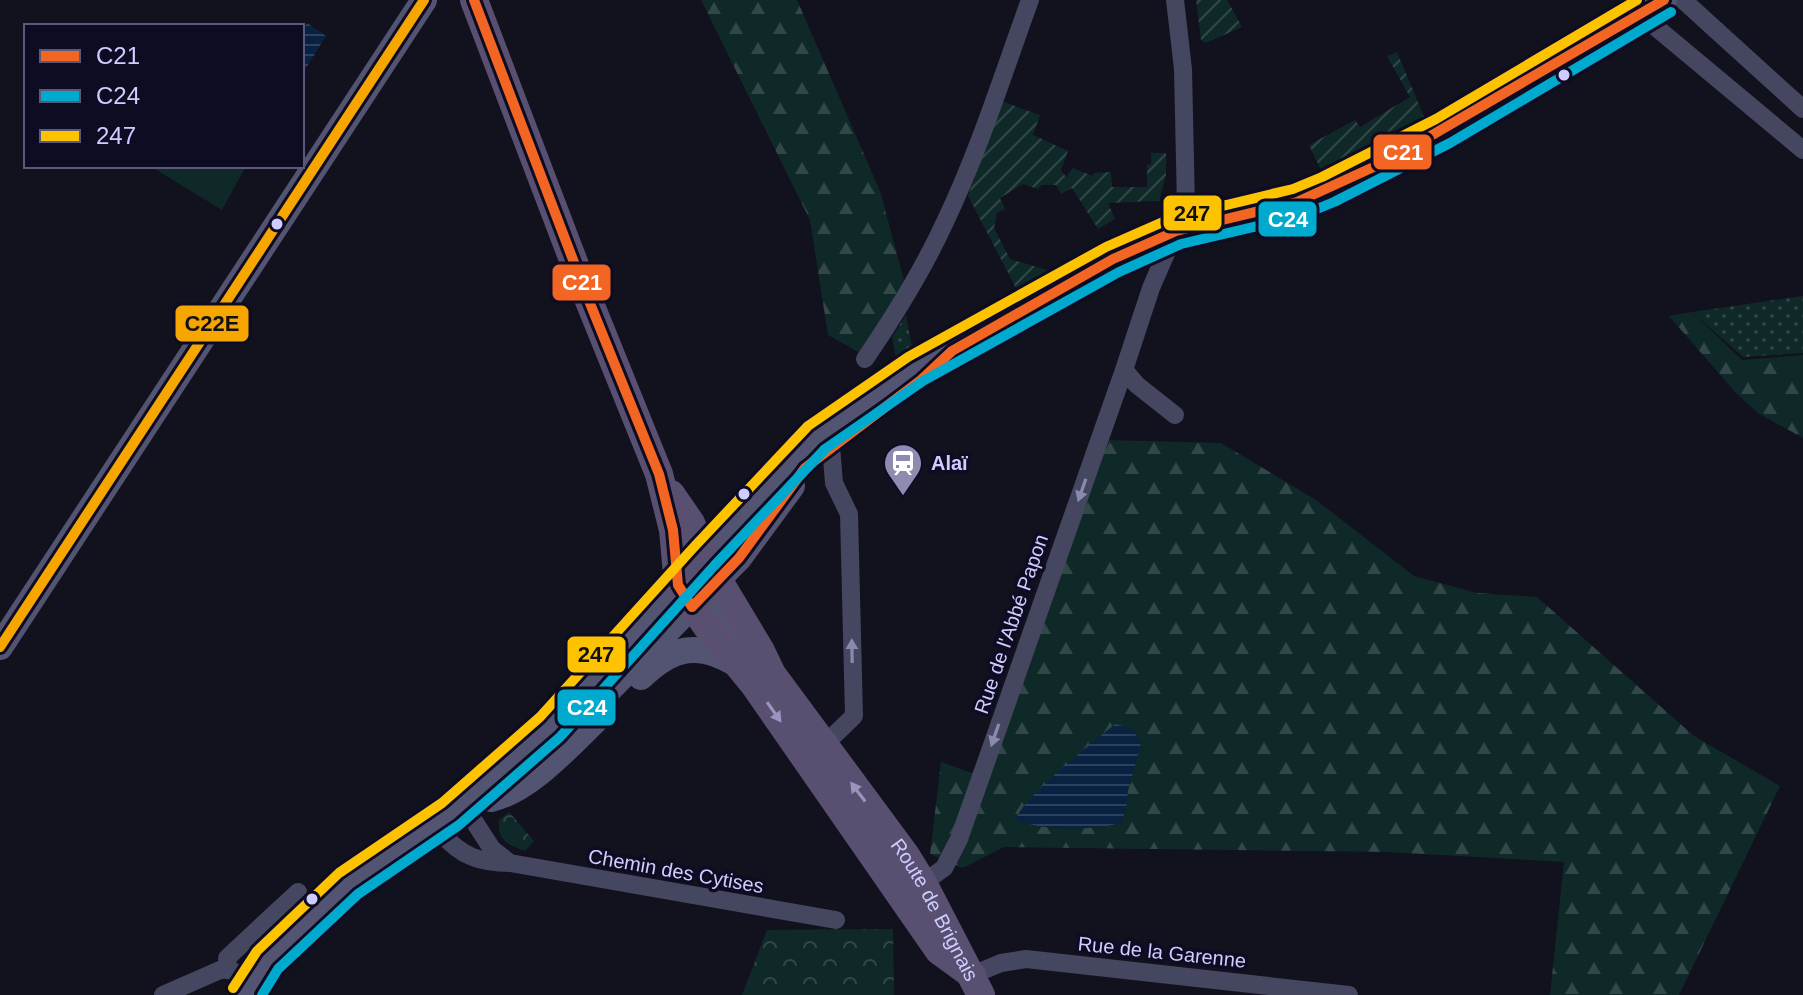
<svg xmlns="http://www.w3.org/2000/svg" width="1803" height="995" viewBox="0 0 1803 995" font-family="Arial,sans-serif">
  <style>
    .grass { fill: url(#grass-dots) }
    .forest { fill: url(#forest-firs) }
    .park { fill: url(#park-crowns) }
    .garden { fill: url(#garden-furrows) }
    .pitch { fill: #0f2928 }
    .water { fill: url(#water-rules) }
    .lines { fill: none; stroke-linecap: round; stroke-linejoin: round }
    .street { stroke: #45465f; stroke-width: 18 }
    .secondary { stroke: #535472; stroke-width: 26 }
    .primary { stroke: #595071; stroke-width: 28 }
    .bus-1-casing { stroke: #0e0c23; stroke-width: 16 }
    .bus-2-casing { stroke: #0e0c23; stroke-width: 16 }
    .bus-3-casing { stroke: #0e0c23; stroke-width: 16 }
    .bus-4-casing { stroke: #0e0c23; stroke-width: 16 }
    .bus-1 { stroke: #f26522; stroke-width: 10 }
    .bus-2 { stroke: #00a9ce; stroke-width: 10 }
    .bus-3 { stroke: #fdc300; stroke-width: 10 }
    .bus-4 { stroke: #f7a600; stroke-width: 10 }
    .oneway { fill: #8a8aaf }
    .oneway2 { fill: #9a95bf }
    .bus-dot { fill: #cfcdff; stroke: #0e0c23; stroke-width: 3 }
    .labels { text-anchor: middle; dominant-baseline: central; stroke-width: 7; stroke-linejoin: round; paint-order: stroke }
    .poi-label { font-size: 20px; font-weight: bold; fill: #cfcdff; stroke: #0e0c23; text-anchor: start }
    .street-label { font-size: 20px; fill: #cfcdff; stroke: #0e0c23 }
    .line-badge { stroke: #0e0c23; stroke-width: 3 }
    .badge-label { font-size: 22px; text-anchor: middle; font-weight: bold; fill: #fff }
    .pale-badge-label { font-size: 22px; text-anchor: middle; font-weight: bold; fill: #111 }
  </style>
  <defs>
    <pattern id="grass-dots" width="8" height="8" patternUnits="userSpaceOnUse" patternTransform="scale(2)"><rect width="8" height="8" fill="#0f2928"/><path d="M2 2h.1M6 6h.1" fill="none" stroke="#314748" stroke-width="1.8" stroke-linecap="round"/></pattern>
    <pattern id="forest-firs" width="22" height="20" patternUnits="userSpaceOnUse" patternTransform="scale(2)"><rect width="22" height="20" fill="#0f2928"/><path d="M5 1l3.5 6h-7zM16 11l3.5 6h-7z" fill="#314748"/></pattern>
    <pattern id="park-crowns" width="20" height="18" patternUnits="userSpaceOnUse" patternTransform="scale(2)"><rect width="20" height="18" fill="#0f2928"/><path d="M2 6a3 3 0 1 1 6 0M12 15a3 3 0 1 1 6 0" fill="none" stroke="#314748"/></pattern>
    <pattern id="garden-furrows" width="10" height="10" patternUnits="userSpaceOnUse" patternTransform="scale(2)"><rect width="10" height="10" fill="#0f2928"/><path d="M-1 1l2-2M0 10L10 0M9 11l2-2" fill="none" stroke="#314748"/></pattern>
    <pattern id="water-rules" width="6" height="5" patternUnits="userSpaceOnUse" patternTransform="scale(2)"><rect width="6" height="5" fill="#092242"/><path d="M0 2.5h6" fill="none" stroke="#2c415e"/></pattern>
  </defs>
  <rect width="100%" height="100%" fill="#12111e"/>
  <!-- grass -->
  <path class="grass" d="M1803 296V353L1743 357 1692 312Z
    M906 315 914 358 898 369 892 337Z"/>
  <!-- forest -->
  <path class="forest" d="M701 0H797L880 191 904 280 888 313 862 354 828 335 810 220Z
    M1692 312 1742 360 1803 355V438L1758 413 1736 393 1669 316Z
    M1105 440 1221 443 1316 500 1414 576 1477 593 1537 597 1694 736 1780 786 1679 995H1550L1564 862 1387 852 1004 847 963 868 930 854 941 762 988 779Z"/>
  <!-- park -->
  <path class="park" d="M509 812 534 841 525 851C508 845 497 840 499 820Z
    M893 929 894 995H742L767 930Z"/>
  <!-- garden -->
  <path class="garden" d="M1196 0H1227L1242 27 1206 43 1201 40Z
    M1397 52 1425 119 1324 176 1309 145 1355 120 1360 127 1410 97 1387 56Z
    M1001 101 1040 115 1033 135 1068 151 1061 170 1066 177 1073 168 1093 176 1094 173 1111 172 1112 187H1147V165L1151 164V153H1166V175L1159 201 1108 203 1115 219 1098 229 1072 188 1061 194 1056 185H1042L1038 189 1023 184 1000 198 1005 209 997 213 994 228 1010 259 1054 272 1018 292 968 196Z"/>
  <!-- pitch -->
  <path class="pitch" d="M150 166H246L222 210Z"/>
  <!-- water -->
  <path class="water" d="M307 23 326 36 303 73 302 32Z
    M1115 724 1131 728 1141 743 1128 791 1126 810 1120 823C1092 831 1043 831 1016 820 1020 799 1095 741 1115 724Z"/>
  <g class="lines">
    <!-- street -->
    <path class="street" d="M1683 0 1803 109
      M1640 14 1803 150
      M865 359C895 315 923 270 945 222 979 151 1003 74 1030 0
      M1124 370 1137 385 1175 415
      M824 745 854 716 849 514 834 483 831 446
      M510 863 492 849 470 815 450 814 442 834C461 856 480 863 510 863L836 920
      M923 883 944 868 959 839 1124 370 1151 288 1186 207 1183 69 1175 0
      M228 969 227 958 298 892
      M972 975 1001 963 1026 959 1349 995
      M163 995 220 970C235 968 242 976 252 987"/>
    <!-- secondary -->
    <path class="secondary" d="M704 594 750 659 764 669
      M0 647 424 0
      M641 677C673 646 699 641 738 665
      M579 720 739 558 792 486
      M491 799C531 790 571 743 601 715
      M245 995 267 960 349 883 450 814 507 767 550 727 704 556 816 438 916 369 952 351 1113 259 1176 231 1297 202 1328 190 1443 131 1664 0"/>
    <!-- primary -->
    <g class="primary">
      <path d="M474 0 583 286 659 474 673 530 678 585 707 627 755 686 939 951 972 975"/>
      <path id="s1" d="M671 494 691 523 704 556 761 651 772 674 905 854 923 883 981 995"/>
    </g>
    <!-- bus-1 casing -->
    <g class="bus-1-casing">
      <path id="bus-1" d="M474 0 583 286 659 474 673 530 678 585 692 607 739 558 805 468 921 380 952 351 1113 259 1176 231 1297 202 1391 159 1664 0"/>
    </g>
    <!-- bus-2 casing -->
    <g class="bus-2-casing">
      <path id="bus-2" d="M262 995 278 969 358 894 459 825 560 737 714 566 825 449 923 381 1119 272 1181 244 1300 216 1334 202 1450 143 1671 12"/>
    </g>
    <!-- bus-3 casing -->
    <g class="bus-3-casing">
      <path id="bus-3" d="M233 988 257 951 339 873 442 803 540 717 694 547 808 426 908 357 1106 247 1172 218 1293 189 1322 177 1436 119 1637 0"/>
    </g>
    <!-- bus-4 casing -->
    <g class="bus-4-casing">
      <path id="bus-4" d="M0 647 424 0"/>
    </g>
    <!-- bus-1 -->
    <use href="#bus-1" class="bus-1"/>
    <!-- bus-2 -->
    <use href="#bus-2" class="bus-2"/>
    <!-- bus-3 -->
    <use href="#bus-3" class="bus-3"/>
    <!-- bus-4 -->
    <use href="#bus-4" class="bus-4"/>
  </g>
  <!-- one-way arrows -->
  <defs><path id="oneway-solid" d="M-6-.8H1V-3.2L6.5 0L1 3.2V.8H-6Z" transform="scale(2)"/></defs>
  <g class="oneway">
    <use href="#oneway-solid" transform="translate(1082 490) rotate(109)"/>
    <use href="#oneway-solid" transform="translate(852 651) rotate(-91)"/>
    <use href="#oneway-solid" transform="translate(995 735) rotate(109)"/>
  </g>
  <g class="oneway2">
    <use href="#oneway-solid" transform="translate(774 712) rotate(55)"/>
    <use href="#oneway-solid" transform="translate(858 792) rotate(-127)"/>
  </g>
  <!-- icons -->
  <defs>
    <g id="station-pin" transform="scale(2)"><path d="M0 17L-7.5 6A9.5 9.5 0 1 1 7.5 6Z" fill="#8d8bb0" stroke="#0e0c23"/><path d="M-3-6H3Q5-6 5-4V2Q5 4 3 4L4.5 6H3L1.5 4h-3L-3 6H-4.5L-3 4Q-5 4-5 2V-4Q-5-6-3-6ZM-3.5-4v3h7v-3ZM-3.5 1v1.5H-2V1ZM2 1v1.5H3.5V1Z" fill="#fff"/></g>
  </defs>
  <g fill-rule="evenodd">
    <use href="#station-pin" x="903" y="463"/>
  </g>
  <!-- markers -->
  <g class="bus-dot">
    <circle cx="1564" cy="75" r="7"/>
    <circle cx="277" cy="224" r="7"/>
    <circle cx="744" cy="494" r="7"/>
    <circle cx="312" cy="899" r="7"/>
  </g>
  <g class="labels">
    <!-- poi labels -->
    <g class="poi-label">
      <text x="931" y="463">Alaï</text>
    </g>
    <!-- street labels -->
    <g class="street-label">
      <text transform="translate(1011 624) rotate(-71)">Rue de l'Abbé Papon</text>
      <text transform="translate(676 871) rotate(10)">Chemin des Cytises</text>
      <text stroke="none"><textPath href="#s1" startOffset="494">Route de Brignais</textPath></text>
      <text transform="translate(1162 952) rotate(6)">Rue de la Garenne</text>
    </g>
  </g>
  <g class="line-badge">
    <rect x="1372" y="133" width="61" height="38" rx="8" fill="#f26522"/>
    <rect x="1162" y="194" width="61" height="38" rx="8" fill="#fdc300"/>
    <rect x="1257" y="200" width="61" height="38" rx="8" fill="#00a9ce"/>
    <rect x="551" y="263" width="61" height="39" rx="8" fill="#f26522"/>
    <rect x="174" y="304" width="76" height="39" rx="8" fill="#f7a600"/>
    <rect x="566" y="635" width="61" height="39" rx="8" fill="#fdc300"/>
    <rect x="556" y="688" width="61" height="39" rx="8" fill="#00a9ce"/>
  </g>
  <g class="badge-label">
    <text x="1403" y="160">C21</text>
    <text x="1288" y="227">C24</text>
    <text x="582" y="290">C21</text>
    <text x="587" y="715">C24</text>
  </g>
  <g class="pale-badge-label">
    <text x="1192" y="221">247</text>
    <text x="212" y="331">C22E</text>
    <text x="596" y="662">247</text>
  </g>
  <!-- legend -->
  <rect x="24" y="24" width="280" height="144" fill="#0e0c23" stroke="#5b597b" stroke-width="2"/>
  <rect x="40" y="50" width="40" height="12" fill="#f26522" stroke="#5b597b" stroke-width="2"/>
  <text x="96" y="64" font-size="24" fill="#cfcdff">C21</text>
  <rect x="40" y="90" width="40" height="12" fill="#00a9ce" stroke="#5b597b" stroke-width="2"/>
  <text x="96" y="104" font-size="24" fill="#cfcdff">C24</text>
  <rect x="40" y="130" width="40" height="12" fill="#fdc300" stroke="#5b597b" stroke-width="2"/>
  <text x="96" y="144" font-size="24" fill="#cfcdff">247</text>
</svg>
